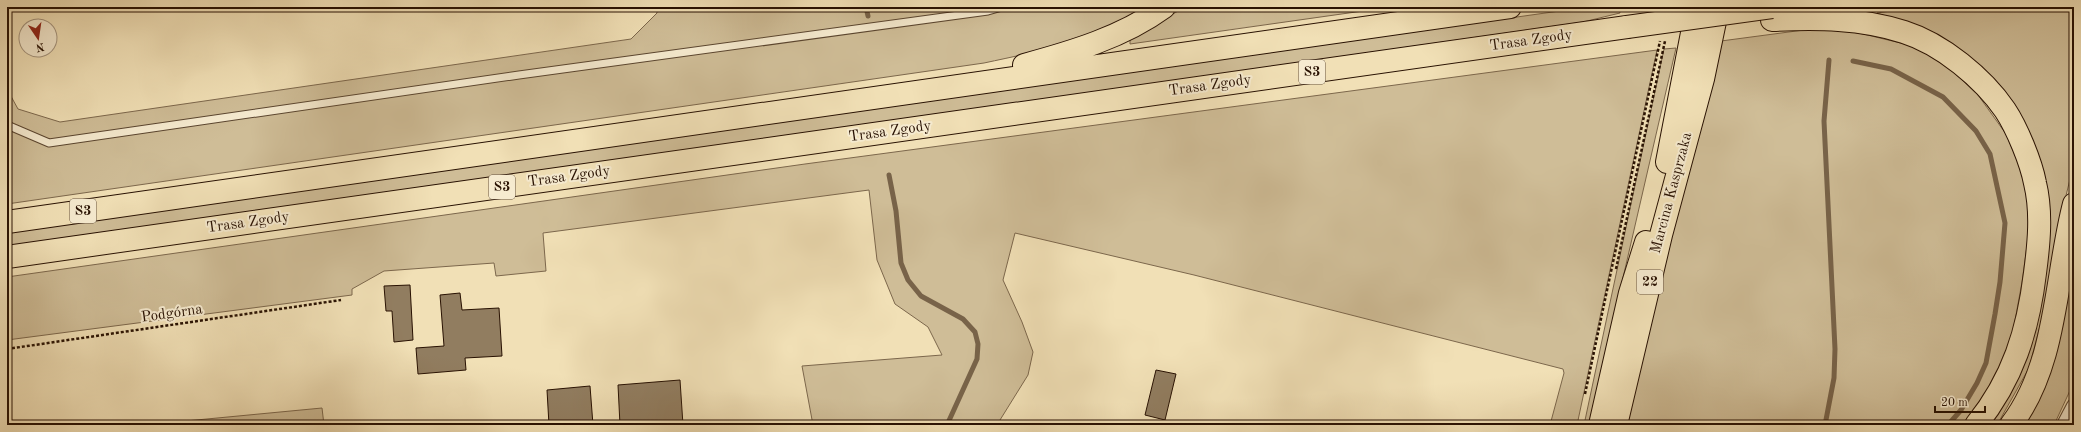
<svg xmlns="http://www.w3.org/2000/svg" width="2081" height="432" viewBox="0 0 2081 432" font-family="'Old Standard TT',serif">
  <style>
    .green { fill: #cfbd97; stroke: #7c674c }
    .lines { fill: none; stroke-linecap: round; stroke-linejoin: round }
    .stream { stroke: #786349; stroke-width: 5 }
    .building { fill: #917d60; stroke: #281102 }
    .lane-casing { stroke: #5a452f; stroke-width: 9 }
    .street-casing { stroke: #5a452f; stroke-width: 16 }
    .primary-casing { stroke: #281102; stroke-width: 24 }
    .highway-casing { stroke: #281102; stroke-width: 24 }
    .path { stroke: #281102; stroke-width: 2.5; stroke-dasharray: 3 2; stroke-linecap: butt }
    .lane { stroke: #f6ebd0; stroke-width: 7 }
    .street { stroke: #f6ebd0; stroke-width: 14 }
    .primary { stroke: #f1e0b6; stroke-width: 22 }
    .highway { stroke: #f1e0b6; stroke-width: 22 }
    .highway-bridge-casing { stroke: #281102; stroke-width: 24; stroke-linecap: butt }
    .highway-bridge { stroke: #f1e0b6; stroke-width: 22 }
    .labels { text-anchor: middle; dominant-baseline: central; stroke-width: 4; stroke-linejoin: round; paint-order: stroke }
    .shield { fill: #f6ebd0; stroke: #665240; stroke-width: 1 }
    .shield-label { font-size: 14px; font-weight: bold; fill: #281102 }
    .street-label { font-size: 15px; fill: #281102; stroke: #f6ebd0 }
  </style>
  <rect width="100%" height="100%" fill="#f1e0b6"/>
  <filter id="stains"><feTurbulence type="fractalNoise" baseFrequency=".005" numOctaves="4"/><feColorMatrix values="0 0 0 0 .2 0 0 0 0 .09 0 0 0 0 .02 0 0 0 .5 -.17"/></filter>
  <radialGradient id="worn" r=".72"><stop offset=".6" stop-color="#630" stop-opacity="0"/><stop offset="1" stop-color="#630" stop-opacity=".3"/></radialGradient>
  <!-- green -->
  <path class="green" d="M657 7H1145C1098 40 1040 51 984 63L7 204V89L18 109 60 122 631 39 657 13Z
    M1185 7H1391L1130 44V39Z
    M1588 7H1619L1620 13 1583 22 7 248V230Z
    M1918 7H2074V163L2059 224 2052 274 2041 322 2029 368 1997 425H1987L2049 222 1995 84 1960 50 1925 30 1877 13Z
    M1819 28 1859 33 1909 45 1944 63 1978 95 2006 134 2026 181 2030 224 2022 282 2012 337 2000 374 1966 425H1622L1721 41Z
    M1676 48 1589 425H1584L1664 49Z
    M1657 50 1577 425H1550L1564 373 1563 369 1194 275 1015 233 1003 280 1022 322 1033 352 1028 375 1000 420V425H813L802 366 942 355 928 327 895 304 877 260 869 190 543 233 546 271 496 276 494 263 384 271 352 289V295L7 340V277L805 164Z
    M2074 243V382L2054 425H2022Z
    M322 408 324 425H144Z"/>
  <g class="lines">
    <!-- stream -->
    <path class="stream" d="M866 7 868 16
      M1853 61 1891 69 1943 97 1976 131 1990 154 2005 223 2000 282 1995 314 1986 363 1977 383 1961 410 1948 425
      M889 175 896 211 901 263 908 280 921 296 963 319 975 332 978 344 977 359 947 425
      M1825 425 1834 378 1835 349 1824 121 1829 60"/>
  </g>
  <!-- building -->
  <path class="building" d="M410 285 413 340 394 342 392 311H386L384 286Z
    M460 293 462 310 499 308 502 356 465 358 466 370 418 374 416 348 444 346 440 295Z
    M1156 370 1176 374 1165 420 1145 415Z
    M680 380 683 425H620L618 385Z
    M590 386 593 425H549L547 390Z"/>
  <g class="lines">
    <!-- lane casing -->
    <g class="lane-casing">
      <path id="lane" d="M7 125 49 143 519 75 988 11 1002 7"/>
    </g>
    <!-- street casing -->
    <g class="street-casing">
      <path id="street" d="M2064 425 2074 406"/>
    </g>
    <!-- primary casing -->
    <g class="primary-casing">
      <path id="primary" d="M1667 162 1697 7
        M1600 425 1630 293 1646 242
        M1616 425 1661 235 1703 79 1718 7"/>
    </g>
    <!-- highway casing -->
    <g class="highway-casing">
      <path id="highway" d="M1772 20C1817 18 1861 18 1904 32 1942 44 1983 78 2005 110 2017 128 2031 162 2035 183 2042 212 2039 243 2035 273 2028 331 2013 379 1976 425
        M1024 65C1072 52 1123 37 1164 7
        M7 222 1510 7
        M7 257 1627 27
        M2011 425C2058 363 2055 277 2074 204"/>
    </g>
    <!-- path -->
    <path class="path" d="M1616 269 1665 41
      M7 349 341 300
      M1585 394 1660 41"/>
    <!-- lane -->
    <use href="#lane" class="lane"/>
    <!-- street -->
    <use href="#street" class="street"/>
    <!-- primary -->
    <use href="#primary" class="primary"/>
    <!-- highway -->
    <use href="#highway" class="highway"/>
    <!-- highway-bridge casing -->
    <g class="highway-bridge-casing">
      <path id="highway-bridge" d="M1627 27 1772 7"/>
    </g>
    <!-- highway-bridge -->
    <use href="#highway-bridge" class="highway-bridge"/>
  </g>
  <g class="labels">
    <!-- shield labels -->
    <g class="shield">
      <rect x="1299" y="60" width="26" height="24" rx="3"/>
      <rect x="489" y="175" width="26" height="24" rx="3"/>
      <rect x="70" y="199" width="26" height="24" rx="3"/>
      <rect x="1637" y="270" width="26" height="24" rx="3"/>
    </g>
    <g class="shield-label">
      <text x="1312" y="72">S3</text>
      <text x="502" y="187">S3</text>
      <text x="83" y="211">S3</text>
      <text x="1650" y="282">22</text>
    </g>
    <!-- street labels -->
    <g class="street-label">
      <text transform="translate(1531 41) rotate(-8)">Trasa Zgody</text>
      <text transform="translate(1210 86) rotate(-8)">Trasa Zgody</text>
      <text transform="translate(890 132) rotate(-8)">Trasa Zgody</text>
      <text transform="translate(569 177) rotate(-8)">Trasa Zgody</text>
      <text transform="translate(1672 193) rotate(-75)">Marcina Kasprzaka</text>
      <text transform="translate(248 223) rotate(-8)">Trasa Zgody</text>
      <text transform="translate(172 314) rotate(-8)">Podgórna</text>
    </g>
  </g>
  <!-- margin -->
  <rect width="2081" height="432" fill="none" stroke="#f1e0b6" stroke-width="24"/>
  <rect x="8" y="8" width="2065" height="416" fill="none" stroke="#281102" stroke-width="2"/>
  <rect x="12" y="12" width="2057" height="408" fill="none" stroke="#281102"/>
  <!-- north arrow -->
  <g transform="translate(38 38) rotate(167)"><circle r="19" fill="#f6ebd0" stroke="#a4947e"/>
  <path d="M0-3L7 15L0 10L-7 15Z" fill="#8f2418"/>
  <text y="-6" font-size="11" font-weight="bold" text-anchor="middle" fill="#281102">N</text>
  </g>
  <!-- scale -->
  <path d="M1935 406v6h50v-6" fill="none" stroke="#281102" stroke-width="2"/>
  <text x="1941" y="406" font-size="12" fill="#281102" stroke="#f6ebd0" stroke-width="3" paint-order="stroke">20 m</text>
  <rect width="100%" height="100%" filter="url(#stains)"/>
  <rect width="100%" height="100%" fill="url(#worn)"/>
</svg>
